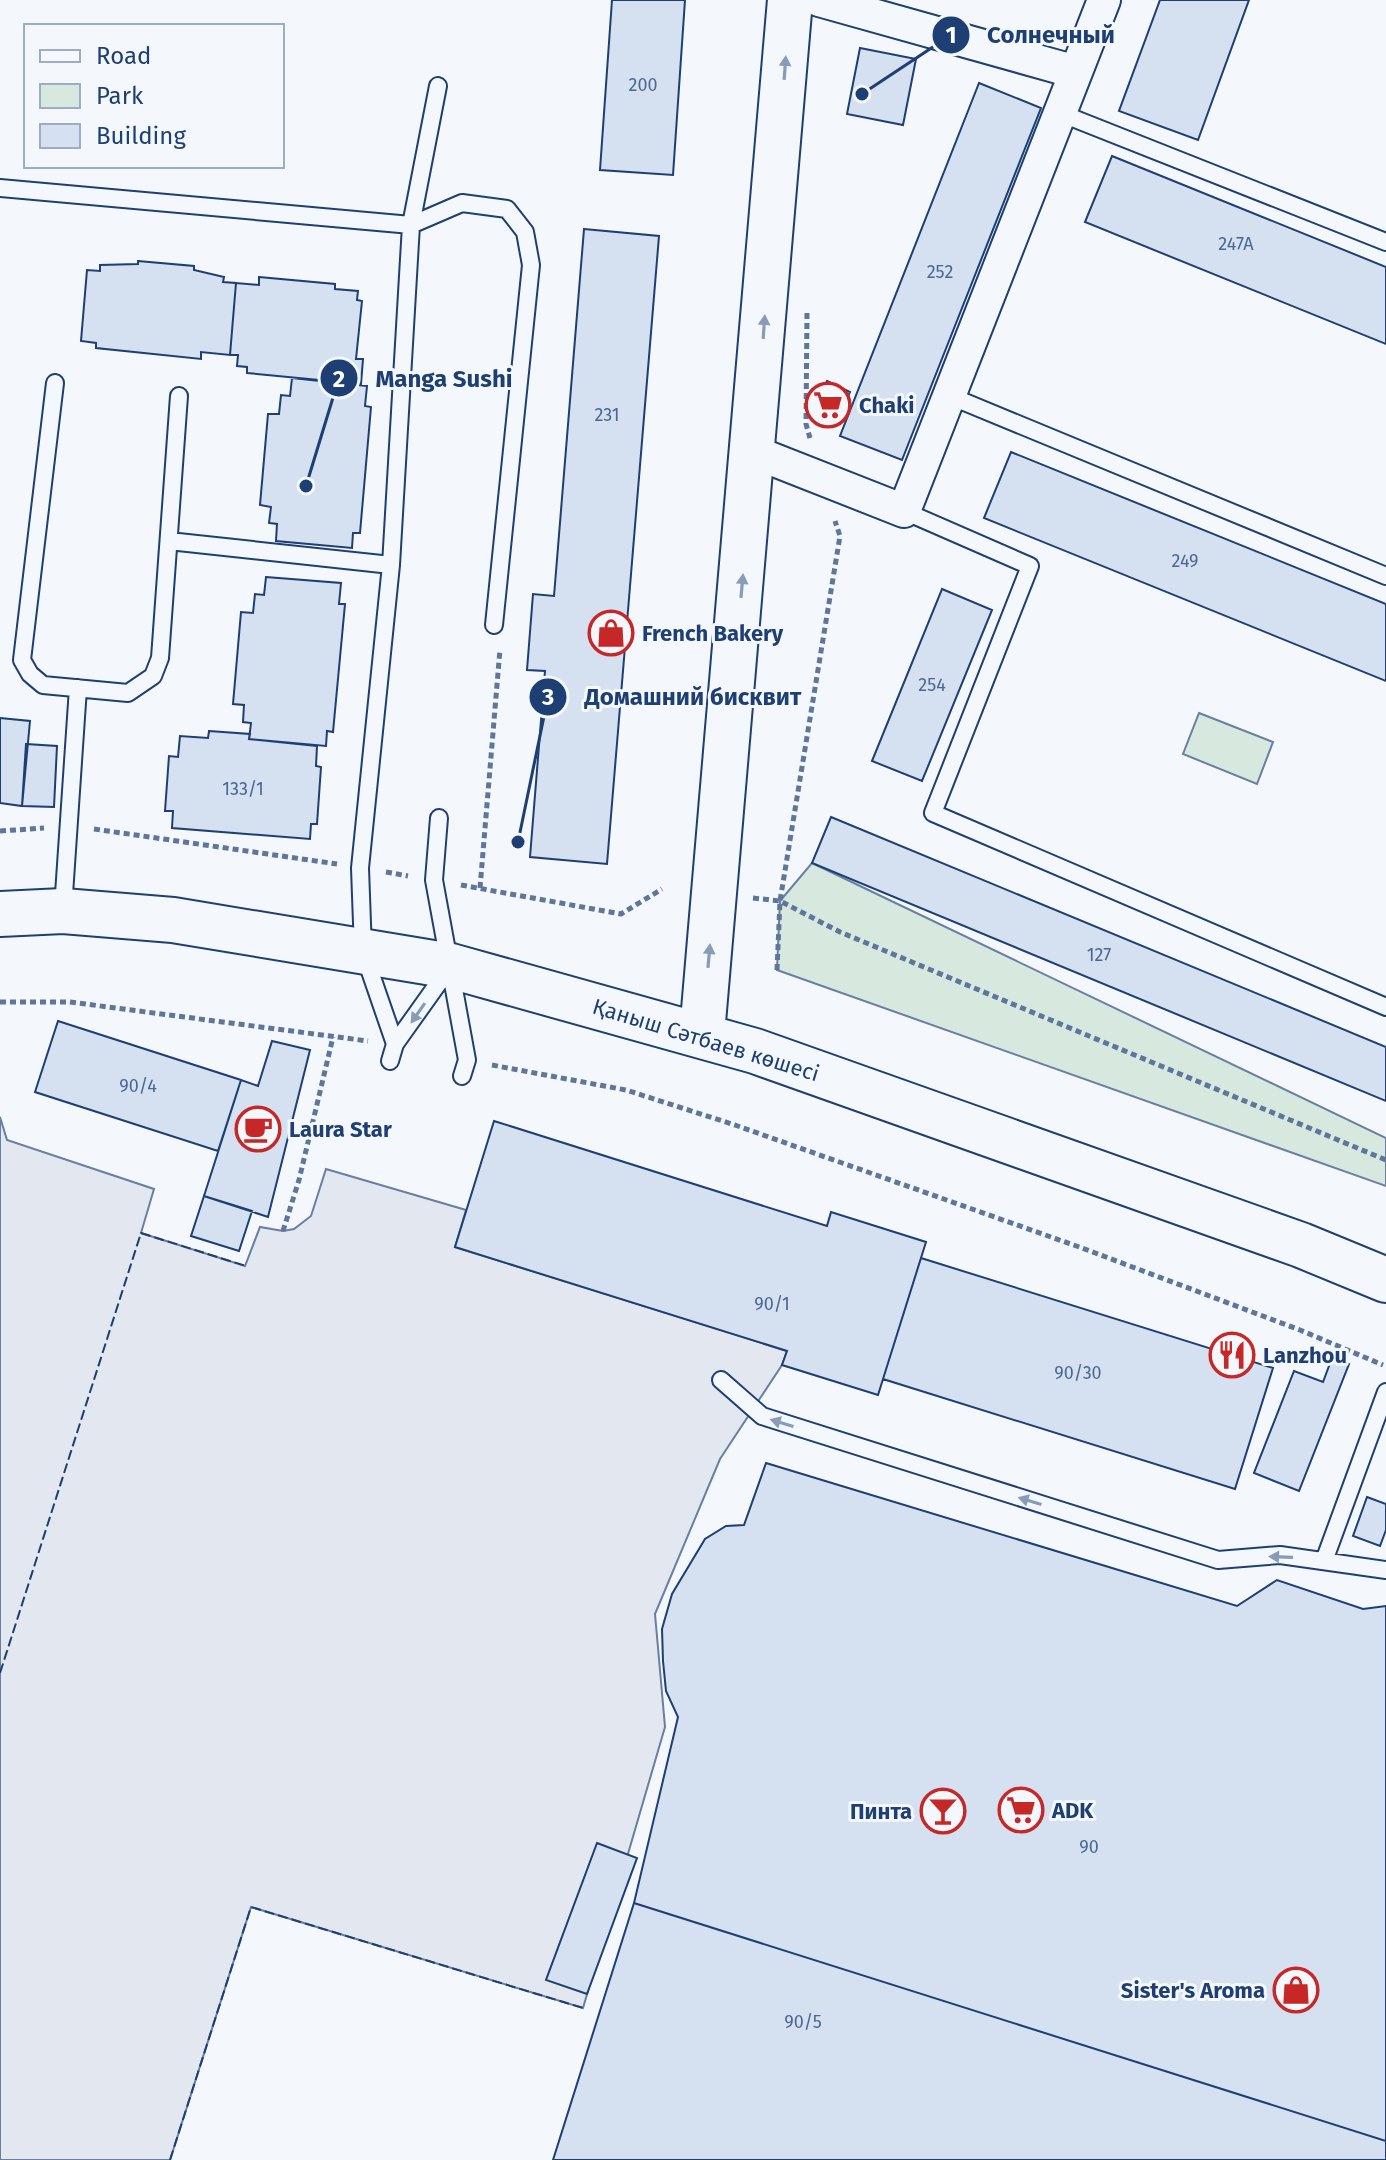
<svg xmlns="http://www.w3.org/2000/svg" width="1386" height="2160" viewBox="0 0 1386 2160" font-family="'Fira Sans',sans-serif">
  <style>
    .green { fill: #d7e8df; stroke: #687fa3; stroke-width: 2 }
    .parking { fill: #e3e8f0; stroke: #687fa3; stroke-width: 2 }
    .building { fill: #d5e0f0; stroke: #1d3f73; stroke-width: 2 }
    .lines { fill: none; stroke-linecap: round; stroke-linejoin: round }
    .lane-casing { stroke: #1d3f73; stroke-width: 20 }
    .street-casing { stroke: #1d3f73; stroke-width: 36 }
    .secondary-casing { stroke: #1d3f73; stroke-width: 48 }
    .path { stroke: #5e769c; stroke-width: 5; stroke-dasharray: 6 4; stroke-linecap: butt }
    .lane { stroke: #f4f7fb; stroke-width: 16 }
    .street { stroke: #f4f7fb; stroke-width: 32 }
    .secondary { stroke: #f4f7fb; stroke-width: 44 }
    .fence { stroke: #1d3f73; stroke-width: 2; stroke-dasharray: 10 4; stroke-linecap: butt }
    .oneway { fill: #889bb7 }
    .labels { text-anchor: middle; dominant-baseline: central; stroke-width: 6; stroke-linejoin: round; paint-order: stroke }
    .number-label { font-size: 18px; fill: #4b6792 }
    .poi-label { font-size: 22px; font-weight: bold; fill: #1d3f73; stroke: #f4f7fb; text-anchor: start }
    .street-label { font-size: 22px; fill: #1d3f73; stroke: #f4f7fb }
    .leader { fill: none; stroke: #1d3f73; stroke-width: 3 }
    .callout-dot { fill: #1d3f73; stroke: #f4f7fb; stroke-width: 3 }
    .mark-label { font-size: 24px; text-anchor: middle; font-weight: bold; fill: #fff }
    .callout-label { font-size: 24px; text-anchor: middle; font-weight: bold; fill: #1d3f73; stroke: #f4f7fb; stroke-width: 6; stroke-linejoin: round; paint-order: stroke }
  </style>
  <rect width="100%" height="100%" fill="#f4f7fb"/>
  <!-- green -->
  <path class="green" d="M1199 713 1273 742 1257 784 1183 754Z
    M812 863 1386 1138V1186L777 970 780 901Z"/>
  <!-- parking -->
  <path class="parking" d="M0 1117 7 1140 154 1189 141 1233 245 1266 260 1227 283 1231 294 1229 311 1216 326 1169 466 1210 455 1247 787 1351 782 1365 720 1459 655 1614 665 1727 583 2008 251 1907 170 2160H0Z"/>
  <!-- building -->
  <path class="building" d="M612 0H685L673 175 600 170Z
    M1160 0H1249L1198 140 1119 111Z
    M860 48 916 59 903 125 847 114Z
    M979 83 1041 108 902 460 840 436Z
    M1112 156 1386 267V344L1085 222Z
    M584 229 659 236 607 864 530 857 545 671 527 670 533 594 554 596Z
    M138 261 194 266V270L224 277 223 282 236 283 230 355 201 352V359L96 348V343L81 341 87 270 100 271V265L138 264Z
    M259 277 335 284V289L358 291 357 300 362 301 356 359H363L361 384 247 373V367L237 366 238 355H230L236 283 259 285Z
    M292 378 367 386 365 406 371 407 360 533H353L352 548 276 541 277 524 269 523 271 507 260 505 268 414H279L281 395 290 396Z
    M827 381 850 392 834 426 812 416Z
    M1011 452 1386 604V681L984 518Z
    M266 577 341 583 339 604H345L333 732 327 731 326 746 249 739 251 723 243 722 244 705 233 704 241 612 253 613 255 594 264 595Z
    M942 589 992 610 922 781 872 761Z
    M0 718 30 721 22 806 0 803Z
    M209 731 250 734 249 739 317 746 316 766 321 767 317 824H311L310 839 172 828 173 811H165L169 756 178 757 180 736 208 738Z
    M26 744 57 746 54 807 22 806Z
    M831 817 1386 1047V1101L812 863Z
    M58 1021 241 1080 218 1151 35 1092Z
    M272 1041 310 1050 268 1217 204 1196 241 1080 258 1086Z
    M494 1121 827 1226 831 1212 926 1242 878 1395 782 1365 787 1351 455 1247Z
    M204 1196 252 1211 239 1251 191 1236Z
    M921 1258 1273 1368 1235 1489 883 1379Z
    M1332 1358 1349 1364 1299 1491 1254 1473 1294 1371 1323 1382Z
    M766 1463 1237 1606 1277 1580 1363 1609 1386 1606V2141L634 1903 678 1717 666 1691 663 1661 662 1629 672 1594 705 1539 726 1526 744 1525Z
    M1367 1497 1386 1504V1530L1380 1546 1353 1536Z
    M597 1843 637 1858 587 1994 546 1980Z
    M634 1903 1386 2141V2160H553Z"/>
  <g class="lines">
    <!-- lane casing -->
    <g class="lane-casing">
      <path id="lane" d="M1060 113 1386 242
        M0 188 411 225 462 203 507 209 525 232 531 265 494 625
        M55 383 22 660 30 674 43 685 128 693 153 676 160 658 179 396
        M950 396 1386 576
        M904 511 1030 566 933 813 1386 1007
        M169 541 391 565
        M439 818 434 880 467 1060 462 1076
        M63 909 78 688
        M395 1044 363 951 360 868 391 565 411 225 438 86
        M390 1061 395 1044 447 971
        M721 1380 762 1416 1218 1560 1280 1555 1386 1570
        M1324 1561 1386 1392"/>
    </g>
    <!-- street casing -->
    <g class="street-casing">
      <path id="street" d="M819 0 1076 72 1104 0
        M754 452 904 511 1076 72"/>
    </g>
    <!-- secondary casing -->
    <g class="secondary-casing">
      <path id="secondary" d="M0 914 63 911 173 920 451 966 755 1051 1301 1245 1386 1280
        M702 1034 790 0"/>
    </g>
    <!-- path -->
    <path class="path" d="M807 313 806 424 810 438
      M94 829 337 864
      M0 831 44 828
      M386 872 408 876
      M461 885 621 914 662 889
      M480 888 500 649
      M753 898 780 901 840 932 1386 1160
      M777 970 780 901 840 536 835 521
      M0 1002H70L368 1041
      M492 1065 626 1090 735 1125 1082 1248 1300 1330 1383 1365
      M283 1231 299 1180 333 1037"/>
    <!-- lane -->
    <use href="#lane" class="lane"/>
    <!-- street -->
    <use href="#street" class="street"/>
    <!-- secondary -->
    <use href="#secondary" class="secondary"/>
    <!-- fence -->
    <path class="fence" d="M0 1673 141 1233 246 1266
      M170 2160 251 1907 583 2008"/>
  </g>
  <!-- one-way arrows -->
  <defs><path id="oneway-solid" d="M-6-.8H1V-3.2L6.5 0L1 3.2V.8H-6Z" transform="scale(2)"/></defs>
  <g class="oneway">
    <use href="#oneway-solid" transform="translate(785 68) rotate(-86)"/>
    <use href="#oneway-solid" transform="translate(764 327) rotate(-86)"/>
    <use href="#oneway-solid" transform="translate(742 586) rotate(-85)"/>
    <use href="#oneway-solid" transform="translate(709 956) rotate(-85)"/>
    <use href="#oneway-solid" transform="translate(418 1013) rotate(125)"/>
    <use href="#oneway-solid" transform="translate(782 1423) rotate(-163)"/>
    <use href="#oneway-solid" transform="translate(1030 1501) rotate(-163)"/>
    <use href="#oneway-solid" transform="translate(1281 1557) rotate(-178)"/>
  </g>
  <!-- icons -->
  <defs>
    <g id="supermarket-ring" transform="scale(2.3)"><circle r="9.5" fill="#f4f7fb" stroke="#c62828" stroke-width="1.5"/><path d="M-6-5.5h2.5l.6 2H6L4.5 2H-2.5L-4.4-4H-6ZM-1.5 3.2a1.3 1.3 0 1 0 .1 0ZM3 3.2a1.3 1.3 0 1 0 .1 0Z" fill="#c62828"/></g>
    <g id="shop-ring" transform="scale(2.3)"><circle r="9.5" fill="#f4f7fb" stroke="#c62828" stroke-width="1.5"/><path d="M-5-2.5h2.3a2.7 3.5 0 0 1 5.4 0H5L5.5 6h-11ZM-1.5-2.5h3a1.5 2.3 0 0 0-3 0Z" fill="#c62828"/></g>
    <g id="cafe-ring" transform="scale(2.3)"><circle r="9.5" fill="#f4f7fb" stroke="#c62828" stroke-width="1.5"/><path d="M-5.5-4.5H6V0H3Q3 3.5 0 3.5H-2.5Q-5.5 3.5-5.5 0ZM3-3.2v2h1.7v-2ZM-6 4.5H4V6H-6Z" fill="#c62828"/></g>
    <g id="restaurant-ring" transform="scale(2.3)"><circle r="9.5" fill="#f4f7fb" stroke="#c62828" stroke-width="1.5"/><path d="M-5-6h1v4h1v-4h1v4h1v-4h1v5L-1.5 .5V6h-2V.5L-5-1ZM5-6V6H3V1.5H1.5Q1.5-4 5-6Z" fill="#c62828"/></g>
    <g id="bar-ring" transform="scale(2.3)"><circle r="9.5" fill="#f4f7fb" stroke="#c62828" stroke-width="1.5"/><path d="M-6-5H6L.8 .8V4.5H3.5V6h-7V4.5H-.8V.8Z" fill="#c62828"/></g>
  </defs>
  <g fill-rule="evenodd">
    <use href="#supermarket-ring" x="828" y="405"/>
    <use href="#shop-ring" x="611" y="633"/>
    <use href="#cafe-ring" x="258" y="1129"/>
    <use href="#restaurant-ring" x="1232" y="1355"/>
    <use href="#supermarket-ring" x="1021" y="1810"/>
    <use href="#bar-ring" x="943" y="1811"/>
    <use href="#shop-ring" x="1296" y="1990"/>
  </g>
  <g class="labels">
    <!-- number labels -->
    <g class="number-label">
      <text x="643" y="85">200</text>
      <text x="1236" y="244">247А</text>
      <text x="940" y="272">252</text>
      <text x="607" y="415">231</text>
      <text x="1185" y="561">249</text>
      <text x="932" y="685">254</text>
      <text x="243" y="789">133/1</text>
      <text x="1099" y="955">127</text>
      <text x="138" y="1086">90/4</text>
      <text x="772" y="1304">90/1</text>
      <text x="1078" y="1373">90/30</text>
      <text x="1089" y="1847">90</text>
      <text x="803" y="2022">90/5</text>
    </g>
    <!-- poi labels -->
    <g class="poi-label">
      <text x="859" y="405">Chaki</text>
      <text x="642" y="633">French Bakery</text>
      <text x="289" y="1129">Laura Star</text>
      <text x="1263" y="1355">Lanzhou</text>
      <text x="1052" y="1810">ADK</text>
      <text x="912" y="1811" text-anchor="end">Пинта</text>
      <text x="1265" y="1990" text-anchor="end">Sister's Aroma</text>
    </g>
    <!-- street labels -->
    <g class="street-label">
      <text transform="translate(706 1040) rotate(17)">Қаныш Сәтбаев көшесі</text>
    </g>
  </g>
  <!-- callouts -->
  <path class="leader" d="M862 94L951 35M306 486L339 378M518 842L548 697"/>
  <g class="callout-dot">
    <circle cx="862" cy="94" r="8"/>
    <circle cx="306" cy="486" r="8"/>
    <circle cx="518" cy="842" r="8"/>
    <circle cx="951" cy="35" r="20"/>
    <circle cx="339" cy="378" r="20"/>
    <circle cx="548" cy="697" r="20"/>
  </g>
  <g class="mark-label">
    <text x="951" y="43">1</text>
    <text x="339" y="387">2</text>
    <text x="548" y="705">3</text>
  </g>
  <g class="callout-label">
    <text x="1051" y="43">Солнечный</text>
    <text x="444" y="387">Manga Sushi</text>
    <text x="693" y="705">Домашний бисквит</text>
  </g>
  <!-- legend -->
  <rect x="24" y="24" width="260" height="144" fill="#f4f7fb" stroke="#9eadc5" stroke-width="2"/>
  <rect x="40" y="50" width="40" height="12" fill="#f4f7fb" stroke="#9eadc5" stroke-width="2"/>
  <text x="96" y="64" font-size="24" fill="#1d3f73">Road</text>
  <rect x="40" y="84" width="40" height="24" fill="#d7e8df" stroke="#9eadc5" stroke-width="2"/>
  <text x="96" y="104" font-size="24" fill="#1d3f73">Park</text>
  <rect x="40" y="124" width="40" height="24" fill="#d5e0f0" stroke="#9eadc5" stroke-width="2"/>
  <text x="96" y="144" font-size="24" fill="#1d3f73">Building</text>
</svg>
